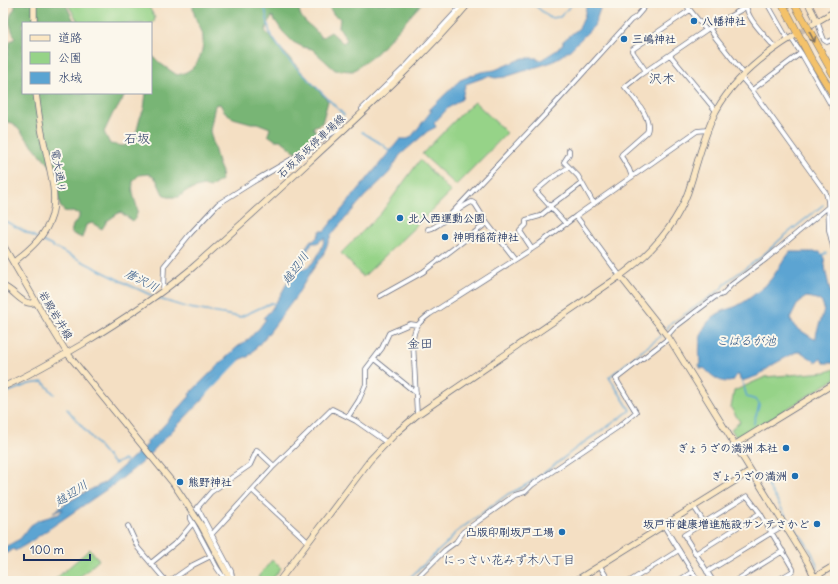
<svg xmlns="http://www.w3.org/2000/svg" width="838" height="584" viewBox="0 0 838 584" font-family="Delius,'Klee One',sans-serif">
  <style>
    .green { fill: #96d388; stroke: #588173 }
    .forest { fill: #78b574; stroke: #4a7269 }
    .water { fill: #5ba4d2; stroke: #3b6a98; fill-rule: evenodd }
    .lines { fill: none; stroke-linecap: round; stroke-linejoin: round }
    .stream { stroke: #5ba4d2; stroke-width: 1.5 }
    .river { stroke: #5ba4d2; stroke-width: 8 }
    .secondary-tunnel { stroke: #c9bcaf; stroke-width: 5.5; stroke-dasharray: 5.5 3; stroke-linecap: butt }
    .street-casing { stroke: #676d81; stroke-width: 5.5 }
    .secondary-casing { stroke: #676d81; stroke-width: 7 }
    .highway-casing { stroke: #676d81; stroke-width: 8 }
    .street { stroke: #fff; stroke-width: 4 }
    .secondary { stroke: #fbe7c3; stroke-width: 5.5 }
    .highway { stroke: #f4c26a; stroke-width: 7 }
    .secondary-bridge-casing { stroke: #676d81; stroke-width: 7; stroke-linecap: butt }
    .secondary-bridge { stroke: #fbe7c3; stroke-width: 5.5 }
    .oneway { stroke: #7d7163 }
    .poi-dot { fill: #1f6fb2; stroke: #fbf7ec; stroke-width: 1.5 }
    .labels { text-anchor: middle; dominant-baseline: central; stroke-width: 4; stroke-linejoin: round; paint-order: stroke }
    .poi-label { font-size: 11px; font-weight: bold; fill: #1b2f5e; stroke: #fbf7ec; text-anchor: start }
    .street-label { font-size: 11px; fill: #1b2f5e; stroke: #fbf7ec }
    .water-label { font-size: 12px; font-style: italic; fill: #315887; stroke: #fbf7ec }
    .neighbourhood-label { font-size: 12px; fill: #1b2f5e; stroke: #fbf7ec }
    .quarter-label { font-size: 13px; fill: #1b2f5e; stroke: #fbf7ec }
  </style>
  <rect width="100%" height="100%" fill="#fbf7ec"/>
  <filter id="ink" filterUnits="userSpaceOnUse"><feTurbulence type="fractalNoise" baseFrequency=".025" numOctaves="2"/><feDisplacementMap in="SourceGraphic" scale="8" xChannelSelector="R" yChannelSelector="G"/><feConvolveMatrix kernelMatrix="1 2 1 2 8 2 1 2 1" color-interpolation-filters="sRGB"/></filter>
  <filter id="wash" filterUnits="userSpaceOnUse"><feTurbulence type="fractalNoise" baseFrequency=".012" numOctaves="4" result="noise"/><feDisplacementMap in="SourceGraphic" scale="16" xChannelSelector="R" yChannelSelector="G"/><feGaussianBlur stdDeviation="0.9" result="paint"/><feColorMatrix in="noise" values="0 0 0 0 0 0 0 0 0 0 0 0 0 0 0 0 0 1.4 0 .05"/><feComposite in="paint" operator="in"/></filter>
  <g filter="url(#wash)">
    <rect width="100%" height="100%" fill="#f4dfc3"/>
    <!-- green -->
    <path class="green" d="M67 3H147L155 18 154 22 151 24 79 23Z
      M475 102 507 133 456 185 422 154 463 112Z
      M420 160 451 192 363 277 341 253 381 213Z
      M835 369V379L740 438 736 437 731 429 740 422 731 408 734 391 765 377 826 372Z
      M90 549 99 560 75 581H53Z
      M272 560 281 568 271 581H264L258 577Z"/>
    <!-- forest -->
    <path class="forest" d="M15 3H65L75 23H23V93H123L124 97 117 109 113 113 104 132 110 144 124 146 132 140 136 134 140 118 144 109 146 93H151V58L154 57 161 64 177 75C194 72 202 59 203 42 203 39 203 35 202 32 197 20 193 17 193 3H298C299 7 299 12 301 16 306 25 315 27 321 38L331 32 343 43 347 40 339 27 340 18 334 15 329 7 330 3H422L377 53 353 71 335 70 312 49 303 47 293 42 283 32 272 16 265 31 328 101 322 123 313 127 319 137 296 152 281 140H275L268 135 270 128 257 123H251L233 118 224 111 220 104 215 105 210 131 218 163 222 172 221 180 210 188 203 186 186 191 179 197H168L163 194 156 179 149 174 139 175 133 181C133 185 132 188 133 192 134 203 142 210 133 221L120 212 107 221 102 229 92 223 86 225 82 238 71 233 73 225 79 218V213L64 211 60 206 54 170 13 123 3 121V58H7L10 42 15 38C10 25 6 20 15 8Z"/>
    <!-- water -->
    <path class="water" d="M587 3H602L594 26 570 50 552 62 505 77 495 78 488 76 466 84 464 89 462 99 448 108 434 123 436 127 428 131 400 155 389 173 364 197 331 235 323 255 311 272 295 298 268 334 248 357H245L215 375 208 382 206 396 141 463 116 483 27 544 15 551 14 549 3 555V548L20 539 31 525 39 520 59 514 63 509 53 512 80 495 104 483 148 444 146 442 157 433 190 396 189 394 236 348 250 338 256 331 258 330 266 319 263 318 271 310 280 296 308 244 311 240H314L318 236 320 231H324L326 229 400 139H408L412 136 432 110H429L460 80 481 72 495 70 523 58H537V60H541L557 50 564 42H562L579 28 584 18ZM325 237C323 248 314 267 302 269L299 266 295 275 292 276 312 243H317Z
      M790 252H820L824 258 826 273 830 291 835 302V363H824L820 358 816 362 801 352H796L774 364 757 376 742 381 740 380 739 375H736L733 381C721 385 711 375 704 368L701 369 699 365 700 363C698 340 700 322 723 311 727 309 733 308 737 306 747 301 756 293 765 286 775 276 781 263 790 252ZM806 297C838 300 817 319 816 338L814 339 795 327 790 319 798 303Z"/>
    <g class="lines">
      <!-- stream -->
      <path class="stream" d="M532 3 550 18 560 17 573 3
        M265 8 270 34 286 57 344 115
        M362 132 383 145 391 153
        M3 220 37 238
        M40 240 125 283 153 296
        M822 255 826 253
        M156 298 189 308 240 317 271 303 277 304
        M667 329 669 325 720 290 729 280 761 257 783 237 823 205
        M742 381 747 397 756 400 759 403C759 411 754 417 754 424
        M3 394 29 384 43 382 54 394
        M67 409 114 464 124 460 130 464
        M764 479 792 526 803 539 812 553 818 568
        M406 581 448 542 455 533 508 494C535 483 556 463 579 446 595 434 613 424 629 411L630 410 609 377 661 336
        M804 581 806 580"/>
      <!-- river -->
      <path class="river" d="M199 397 236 359"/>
    </g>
  </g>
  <g filter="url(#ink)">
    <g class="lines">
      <!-- secondary-tunnel -->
      <path class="secondary-tunnel" d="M794 36 811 25"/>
      <!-- street casing -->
      <g class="street-casing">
        <path id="street" d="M685 3 690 10
          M747 3C743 16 767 37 775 48
          M767 3 788 40
          M817 21 824 40 827 42 835 39
          M710 29 715 37 744 74
          M801 53 835 112
          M670 55 716 111
          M646 71 632 51 633 49 690 10 706 30
          M741 77 752 90 826 193 828 201 829 230 835 255
          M752 90 801 53 791 38
          M362 109 406 66 464 3
          M569 150V154L564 162 578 176 594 204
          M632 177 629 169 621 156 622 154 647 132C653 118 633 97 625 87L640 75 706 30 746 7
          M550 206 562 197 565 196 582 183
          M451 214 555 104 631 20 636 17 648 3
          M576 216 620 276
          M566 224 536 191 550 179 569 167
          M428 229C436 230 461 205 472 202L475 204 487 223 515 259
          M532 249 520 231 526 225V220L540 216 551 207
          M163 291 164 266 190 234 218 204 256 180 292 159 337 130 345 129
          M380 296 423 272 487 223
          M667 336 674 328 715 297 723 294 731 285 766 259 828 207
          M374 359 416 393
          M417 415 413 341C414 327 419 322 430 314L538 245 576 216 697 131 708 130
          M348 417 359 400 366 384V369L382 348 389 333 410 324 417 325
          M253 491 308 542
          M197 507 231 571 233 581
          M694 507 704 522
          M128 526 138 548 166 581
          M664 526 698 581
          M212 534 274 466 332 409 356 421 386 442
          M695 554 760 513
          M151 563 178 541 193 523
          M600 566 609 581
          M707 572 784 525
          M170 581 193 565 211 556
          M226 581 217 568 191 519V515L211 492 250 465 257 450 274 466
          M414 581 445 550 456 542 463 532 515 495 525 492 532 485 618 427 636 412 616 379 669 338
          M630 581 679 550
          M678 581 692 572
          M713 581 684 535 747 496 760 513 793 569V571L776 581
          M735 581 783 551"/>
      </g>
      <!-- secondary casing -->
      <g class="secondary-casing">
        <path id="secondary" d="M808 3 817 21
          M34 23V3
          M813 24 835 11
          M3 245 43 314 67 353 173 483
          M14 262C30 249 46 236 52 215 58 192 48 165 44 142 40 126 38 109 36 93
          M620 276 669 338 808 563 816 581
          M3 286C15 290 23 308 36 302
          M3 387C30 375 55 360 81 345 119 322 156 298 191 269 231 234 270 198 309 162 364 111 420 61 469 3
          M734 445 835 383
          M201 525 231 581
          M815 577 835 565
          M279 581 370 460 395 434 417 415 620 276C650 254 675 228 688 192 697 165 703 137 716 111 734 78 763 55 794 36
          M575 581 751 471"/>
      </g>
      <!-- highway casing -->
      <g class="highway-casing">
        <path id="highway" d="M782 3 810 57 835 97
          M794 3 835 77"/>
      </g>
      <!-- street -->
      <use href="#street" class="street"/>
      <!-- secondary -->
      <use href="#secondary" class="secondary"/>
      <!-- highway -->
      <use href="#highway" class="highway"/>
      <!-- secondary-bridge casing -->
      <g class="secondary-bridge-casing">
        <path id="secondary-bridge" d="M173 483 201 525"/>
      </g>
      <!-- secondary-bridge -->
      <use href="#secondary-bridge" class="secondary-bridge"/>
    </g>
    <!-- one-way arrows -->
    <defs><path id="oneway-shaft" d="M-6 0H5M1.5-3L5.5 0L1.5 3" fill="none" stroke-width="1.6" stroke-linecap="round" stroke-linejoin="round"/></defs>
    <use class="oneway" href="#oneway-shaft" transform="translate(812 37) rotate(62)"/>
  </g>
  <!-- markers -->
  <g class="poi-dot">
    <circle cx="694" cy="21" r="4"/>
    <circle cx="624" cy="39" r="4"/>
    <circle cx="400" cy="218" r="4"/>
    <circle cx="445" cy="237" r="4"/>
    <circle cx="786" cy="448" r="4"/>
    <circle cx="795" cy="476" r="4"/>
    <circle cx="180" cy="482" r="4"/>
    <circle cx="817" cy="524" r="4"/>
    <circle cx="562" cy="532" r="4"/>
  </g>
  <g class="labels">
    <!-- poi labels -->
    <g class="poi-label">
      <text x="702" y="21">八幡神社</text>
      <text x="632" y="39">三嶋神社</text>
      <text x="408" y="218">北入西運動公園</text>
      <text x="453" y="237">神明稲荷神社</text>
      <text x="778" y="448" text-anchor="end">ぎょうざの満洲 本社</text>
      <text x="787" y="476" text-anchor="end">ぎょうざの満洲</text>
      <text x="188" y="482">熊野神社</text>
      <text x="809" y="524" text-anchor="end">坂戸市健康増進施設サンテさかど</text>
      <text x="554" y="532" text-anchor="end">凸版印刷坂戸工場</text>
    </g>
    <!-- street labels -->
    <g class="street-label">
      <text transform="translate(311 146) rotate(-43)">石坂高坂停車場線</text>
      <text transform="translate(59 171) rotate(80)">電大通り</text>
      <text transform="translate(56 315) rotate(59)">岩殿岩井線</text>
    </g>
    <!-- water labels -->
    <g class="water-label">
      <text transform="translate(295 268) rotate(-54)">越辺川</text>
      <text transform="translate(142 280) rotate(27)">唐沢川</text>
      <text x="746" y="340">こはるが池</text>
      <text transform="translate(71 493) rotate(-33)">越辺川</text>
    </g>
    <!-- neighbourhood labels -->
    <g class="neighbourhood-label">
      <text x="509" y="559">にっさい花みず木八丁目</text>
    </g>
    <!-- quarter labels -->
    <g class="quarter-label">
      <text x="662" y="78">沢木</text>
      <text x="137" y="138">石坂</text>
      <text x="420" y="343">金田</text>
    </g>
  </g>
  <!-- margin -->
  <rect width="838" height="584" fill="none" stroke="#fbf7ec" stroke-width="16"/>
  <!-- legend -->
  <rect x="22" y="22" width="130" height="72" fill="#fbf7ec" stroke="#a1a7b3"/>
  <rect x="30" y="35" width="20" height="6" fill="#fbe7c3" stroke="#a1a7b3"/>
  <text x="58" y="42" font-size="12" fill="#1b2f5e">道路</text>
  <rect x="30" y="52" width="20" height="12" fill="#96d388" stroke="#a1a7b3"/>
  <text x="58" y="62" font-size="12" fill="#1b2f5e">公園</text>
  <rect x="30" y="72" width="20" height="12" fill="#5ba4d2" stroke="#a1a7b3"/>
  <text x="58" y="82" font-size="12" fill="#1b2f5e">水域</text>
  <!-- scale -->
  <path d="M24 554v6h66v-6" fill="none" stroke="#1b2f5e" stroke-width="2"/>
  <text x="30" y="554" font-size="12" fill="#1b2f5e" stroke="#fbf7ec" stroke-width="3" paint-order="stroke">100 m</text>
</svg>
